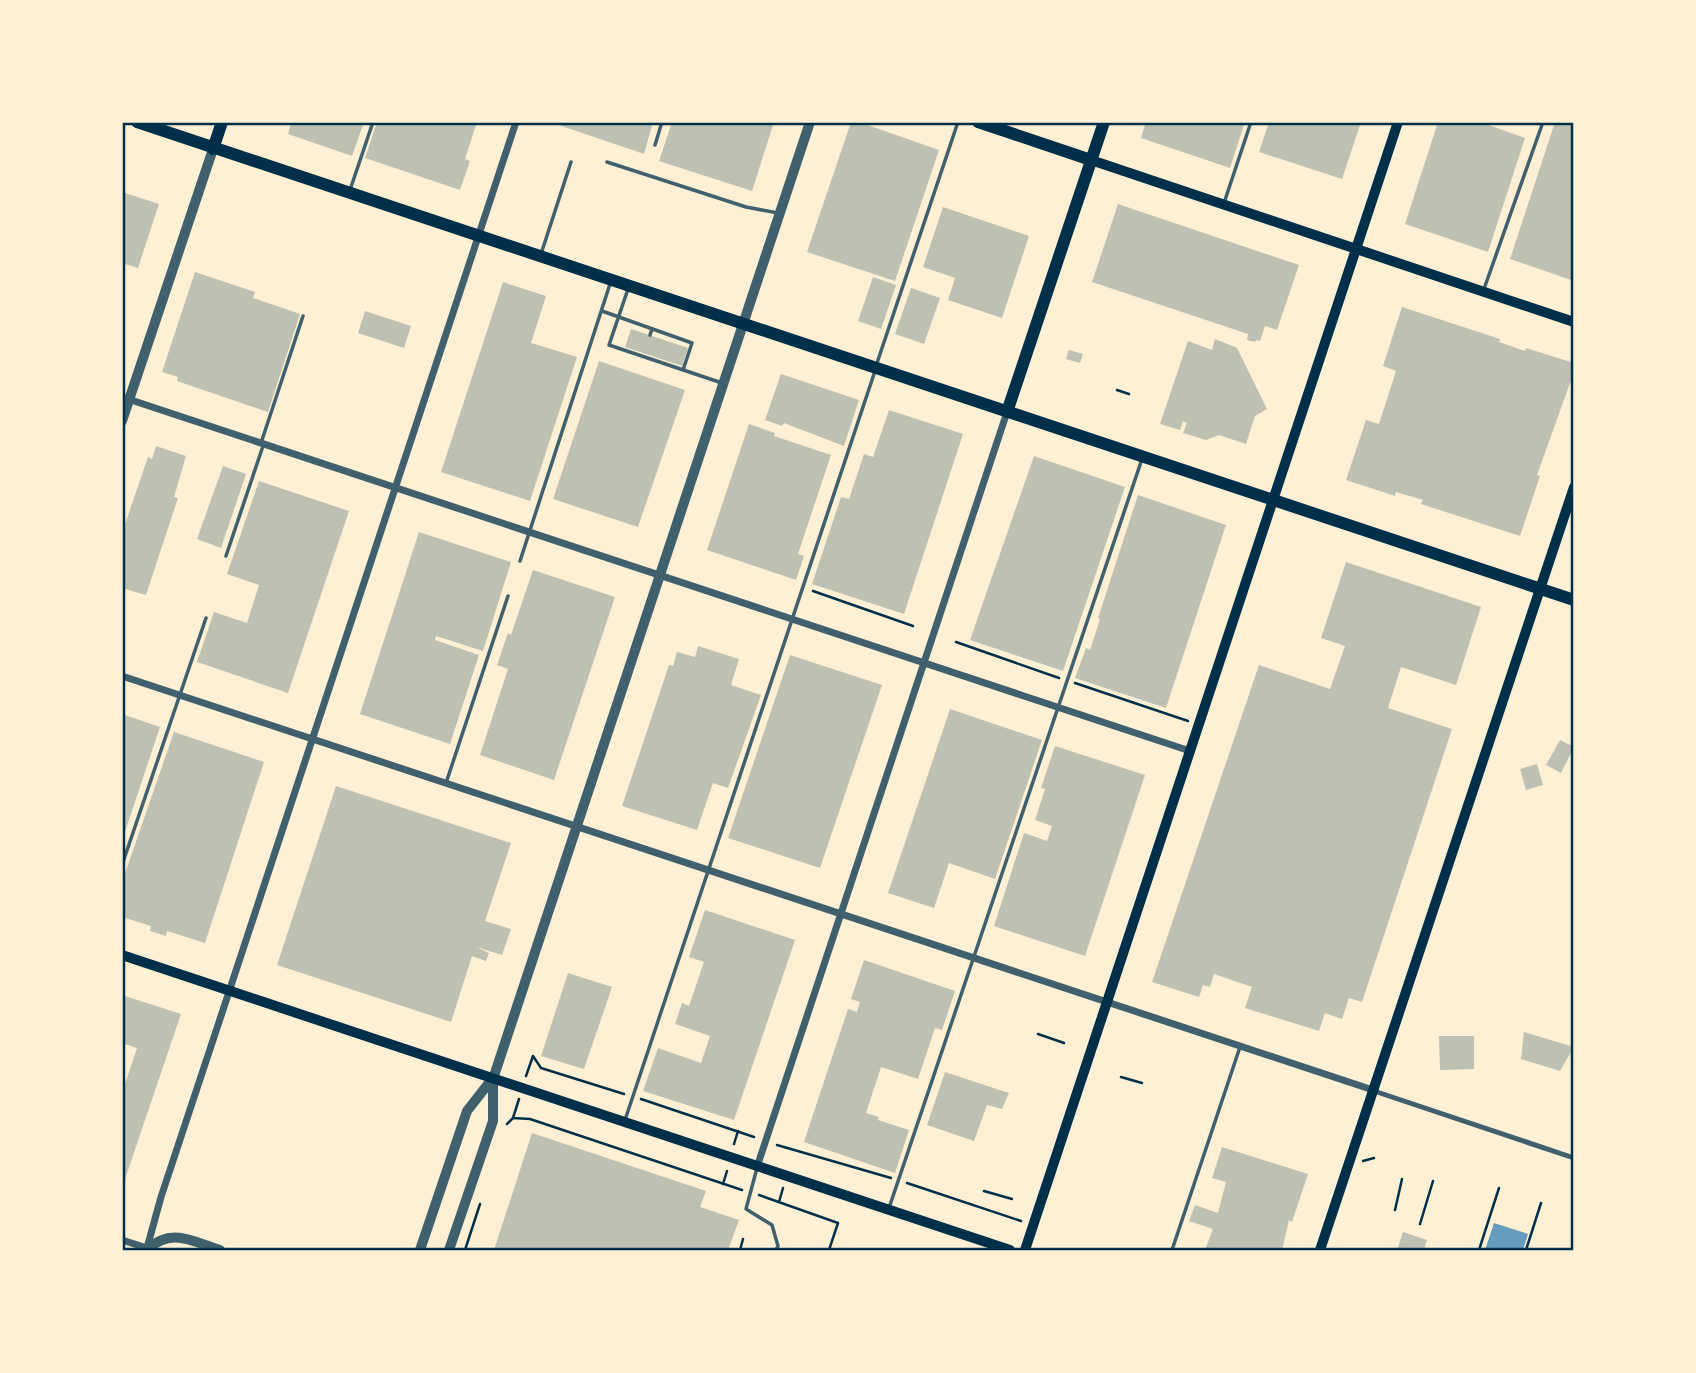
<svg xmlns="http://www.w3.org/2000/svg" width="1696" height="1373" viewBox="0 0 1696 1373" font-family="'Alegreya Sans',sans-serif">
  <style>
    .water { fill: #669bbc }
    .building { fill: #bec0b2 }
    .lines { fill: none; stroke-linecap: round; stroke-linejoin: round }
    .path { stroke: #003049; stroke-width: 2.5 }
    .service { stroke: #3f606c; stroke-width: 3.5 }
    .pedestrian { stroke: #3f606c; stroke-width: 5 }
    .minor { stroke: #3f606c; stroke-width: 7 }
    .tertiary { stroke: #3f606c; stroke-width: 10 }
    .secondary { stroke: #003049; stroke-width: 10 }
    .primary { stroke: #003049; stroke-width: 12 }
    .neatline { fill: none; stroke: #003049; stroke-width: 2.5 }
  </style>
  <rect width="100%" height="100%" fill="#fdf0d5"/>
  <!-- water -->
  <path class="water" d="M1494 1223 1528 1234 1523 1250H1485Z"/>
  <!-- building -->
  <path class="building" d="M291 122H364L352 156 288 134Z
    M377 122H477L465 159 470 161 460 190 365 158Z
    M550 122H653L644 154Z
    M672 122H774L752 191 659 161Z
    M851 122H859L939 150 895 281 807 252Z
    M1146 122H1245L1230 168 1141 138Z
    M1269 122H1361L1342 179 1259 152Z
    M1438 122H1480L1525 138 1488 252 1405 224Z
    M1555 122H1574V281L1510 259Z
    M122 192 159 204 138 268 122 263Z
    M1118 204 1299 265 1277 330 1265 326 1260 341 1256 340 1255 342 1247 340 1248 334 1092 282Z
    M943 207 1029 236 1002 318 948 300 955 278 923 267Z
    M195 272 255 292 253 298 300 314 268 412 177 381 178 377 162 372Z
    M873 277 896 285 881 329 858 321Z
    M503 282 546 296 531 343 577 357 530 501 441 472Z
    M911 288 940 298 924 344 895 334Z
    M1402 307 1500 339 1499 342 1525 351 1526 348 1574 363V372L1537 475 1540 476 1520 536 1421 504 1423 500 1396 492 1395 496 1346 480 1366 420 1379 424 1396 371 1383 366Z
    M365 311 411 326 404 348 358 333Z
    M631 329 688 348 682 366 625 347Z
    M1215 339 1237 348 1267 409 1255 416 1246 444 1219 435 1206 440 1183 433 1187 423 1183 421 1180 430 1160 424 1188 341 1212 350Z
    M1069 350 1083 354 1080 363 1066 359Z
    M599 361 685 390 638 527 553 499Z
    M781 374 859 400 844 446 784 423 782 426 765 420Z
    M889 410 963 434 904 614 812 584 841 497 849 499 864 454 873 457Z
    M749 424 775 433 774 436 831 455 798 554 804 556 796 580 707 550Z
    M156 446 186 456 174 497 178 498 146 595 122 588V533L148 457 152 459Z
    M1034 456 1125 487 1063 671 970 640Z
    M223 466 246 474 221 548 197 539Z
    M259 481 349 511 288 693 197 662 214 612 247 623 259 585 227 574Z
    M1138 495 1226 525 1166 708 1075 678 1086 648 1090 650 1100 619 1098 618Z
    M419 532 511 562 483 651 436 636 435 640 479 655 450 744 360 714Z
    M1346 562 1481 607 1456 685 1401 667 1388 708 1452 729 1362 1002 1349 998 1342 1019 1325 1013 1319 1031 1245 1008 1252 987 1214 974 1210 987 1203 985 1199 997 1152 982 1259 665 1330 689 1345 646 1321 638Z
    M533 570 615 597 554 780 480 755 508 669 497 665 508 633 511 635Z
    M698 646 739 659 731 685 761 695 728 788 713 783 697 830 622 806 669 665 673 666 677 652 695 657Z
    M790 655 882 685 820 868 728 838Z
    M950 709 1042 740 995 879 949 863 934 908 888 893Z
    M122 714 160 727 123 838H122Z
    M174 732 264 762 205 943 167 931 166 936 150 931 151 926 122 917V882Z
    M1560 740 1574 747 1561 773 1546 765Z
    M1055 746 1145 775 1085 956 994 926 1024 833 1047 841 1052 826 1035 820 1045 789 1041 788Z
    M1537 764 1543 785 1526 790 1520 769Z
    M336 786 511 843 485 921 511 929 502 955 476 947 489 953 486 961 472 956 451 1022 277 965Z
    M705 910 795 940 734 1120 643 1091 658 1048 701 1063 710 1036 675 1024 682 1003 689 1006 704 962 689 957Z
    M864 960 955 991 942 1030 935 1028 918 1079 881 1067 866 1113 879 1117 878 1120 909 1130 895 1173 804 1142 848 1009 857 1012 860 1002 851 999Z
    M568 973 612 987 584 1069 541 1056Z
    M122 995 181 1014 123 1185 122 1093 137 1048 122 1043Z
    M1524 1032 1574 1047 1560 1071 1521 1059Z
    M1439 1036H1474V1069L1440 1070Z
    M945 1072 1009 1093 1002 1109 987 1105 974 1141 927 1125Z
    M532 1133 706 1191 700 1207 739 1220 728 1250H494Z
    M1222 1147 1308 1174 1292 1222 1289 1220 1282 1250H1205L1213 1229 1189 1221 1195 1205 1218 1213 1226 1182 1212 1178Z
    M1403 1232 1427 1240 1424 1250H1397Z"/>
  <g class="lines">
    <!-- path -->
    <path class="path" d="M1117 390 1129 394
      M813 591 913 626
      M956 642 1059 678
      M1075 683 1188 721
      M1038 1034 1064 1043
      M533 1056 541 1068 624 1094
      M526 1076 533 1056
      M1121 1077 1142 1083
      M641 1099 754 1137
      M513 1118 530 1119 742 1190
      M507 1124 513 1118 519 1099
      M734 1144 738 1131
      M777 1145 891 1178
      M1363 1161 1374 1158
      M907 1183 1021 1221
      M723 1184 727 1171
      M984 1191 1012 1199
      M759 1195 838 1223 829 1250
      M779 1202 783 1188
      M1395 1210 1402 1179
      M1420 1224 1433 1181
      M465 1250 480 1204
      M740 1250 743 1239
      M1479 1250 1499 1188
      M1526 1250 1541 1203"/>
    <!-- service -->
    <path class="service" d="M655 145 662 122
      M607 162 746 207 778 213
      M350 190 373 122
      M1224 203 1251 122
      M541 254 571 162
      M628 289 609 345 722 383
      M1484 289 1543 122
      M602 311 692 343 683 370
      M650 335 652 329
      M877 363 958 122
      M261 443 303 316
      M226 556 263 446
      M520 561 610 284
      M446 783 508 596
      M122 865 206 618
      M625 1120 875 371
      M757 1168 746 1209 772 1225 778 1246 776 1250
      M889 1208 1142 459
      M1172 1250 1240 1047"/>
    <!-- pedestrian -->
    <path class="pedestrian" d="M1374 1091 1574 1158"/>
    <!-- minor -->
    <path class="minor" d="M122 397 1190 751
      M122 676 1373 1090
      M757 1167 1007 412
      M122 1240 147 1248 161 1197 220 1019 516 122"/>
    <!-- tertiary -->
    <path class="tertiary" d="M122 421 213 149
      M146 1250C172 1227 191 1241 220 1250
      M420 1250 467 1111 492 1079
      M449 1250 493 1121V1079L810 122"/>
    <!-- secondary -->
    <path class="secondary" d="M1091 160 1574 322
      M122 955 1010 1250
      M1025 1250 1398 122
      M1320 1250 1574 487"/>
    <!-- primary -->
    <path class="primary" d="M137 122 1574 600
      M978 122 1091 160
      M213 149 222 122
      M1007 412 1104 122"/>
  </g>
  <!-- border -->
  <rect width="1696" height="1373" fill="none" stroke="#fdf0d5" stroke-width="248"/>
  <rect x="124" y="124" width="1448" height="1125" class="neatline"/>
</svg>
